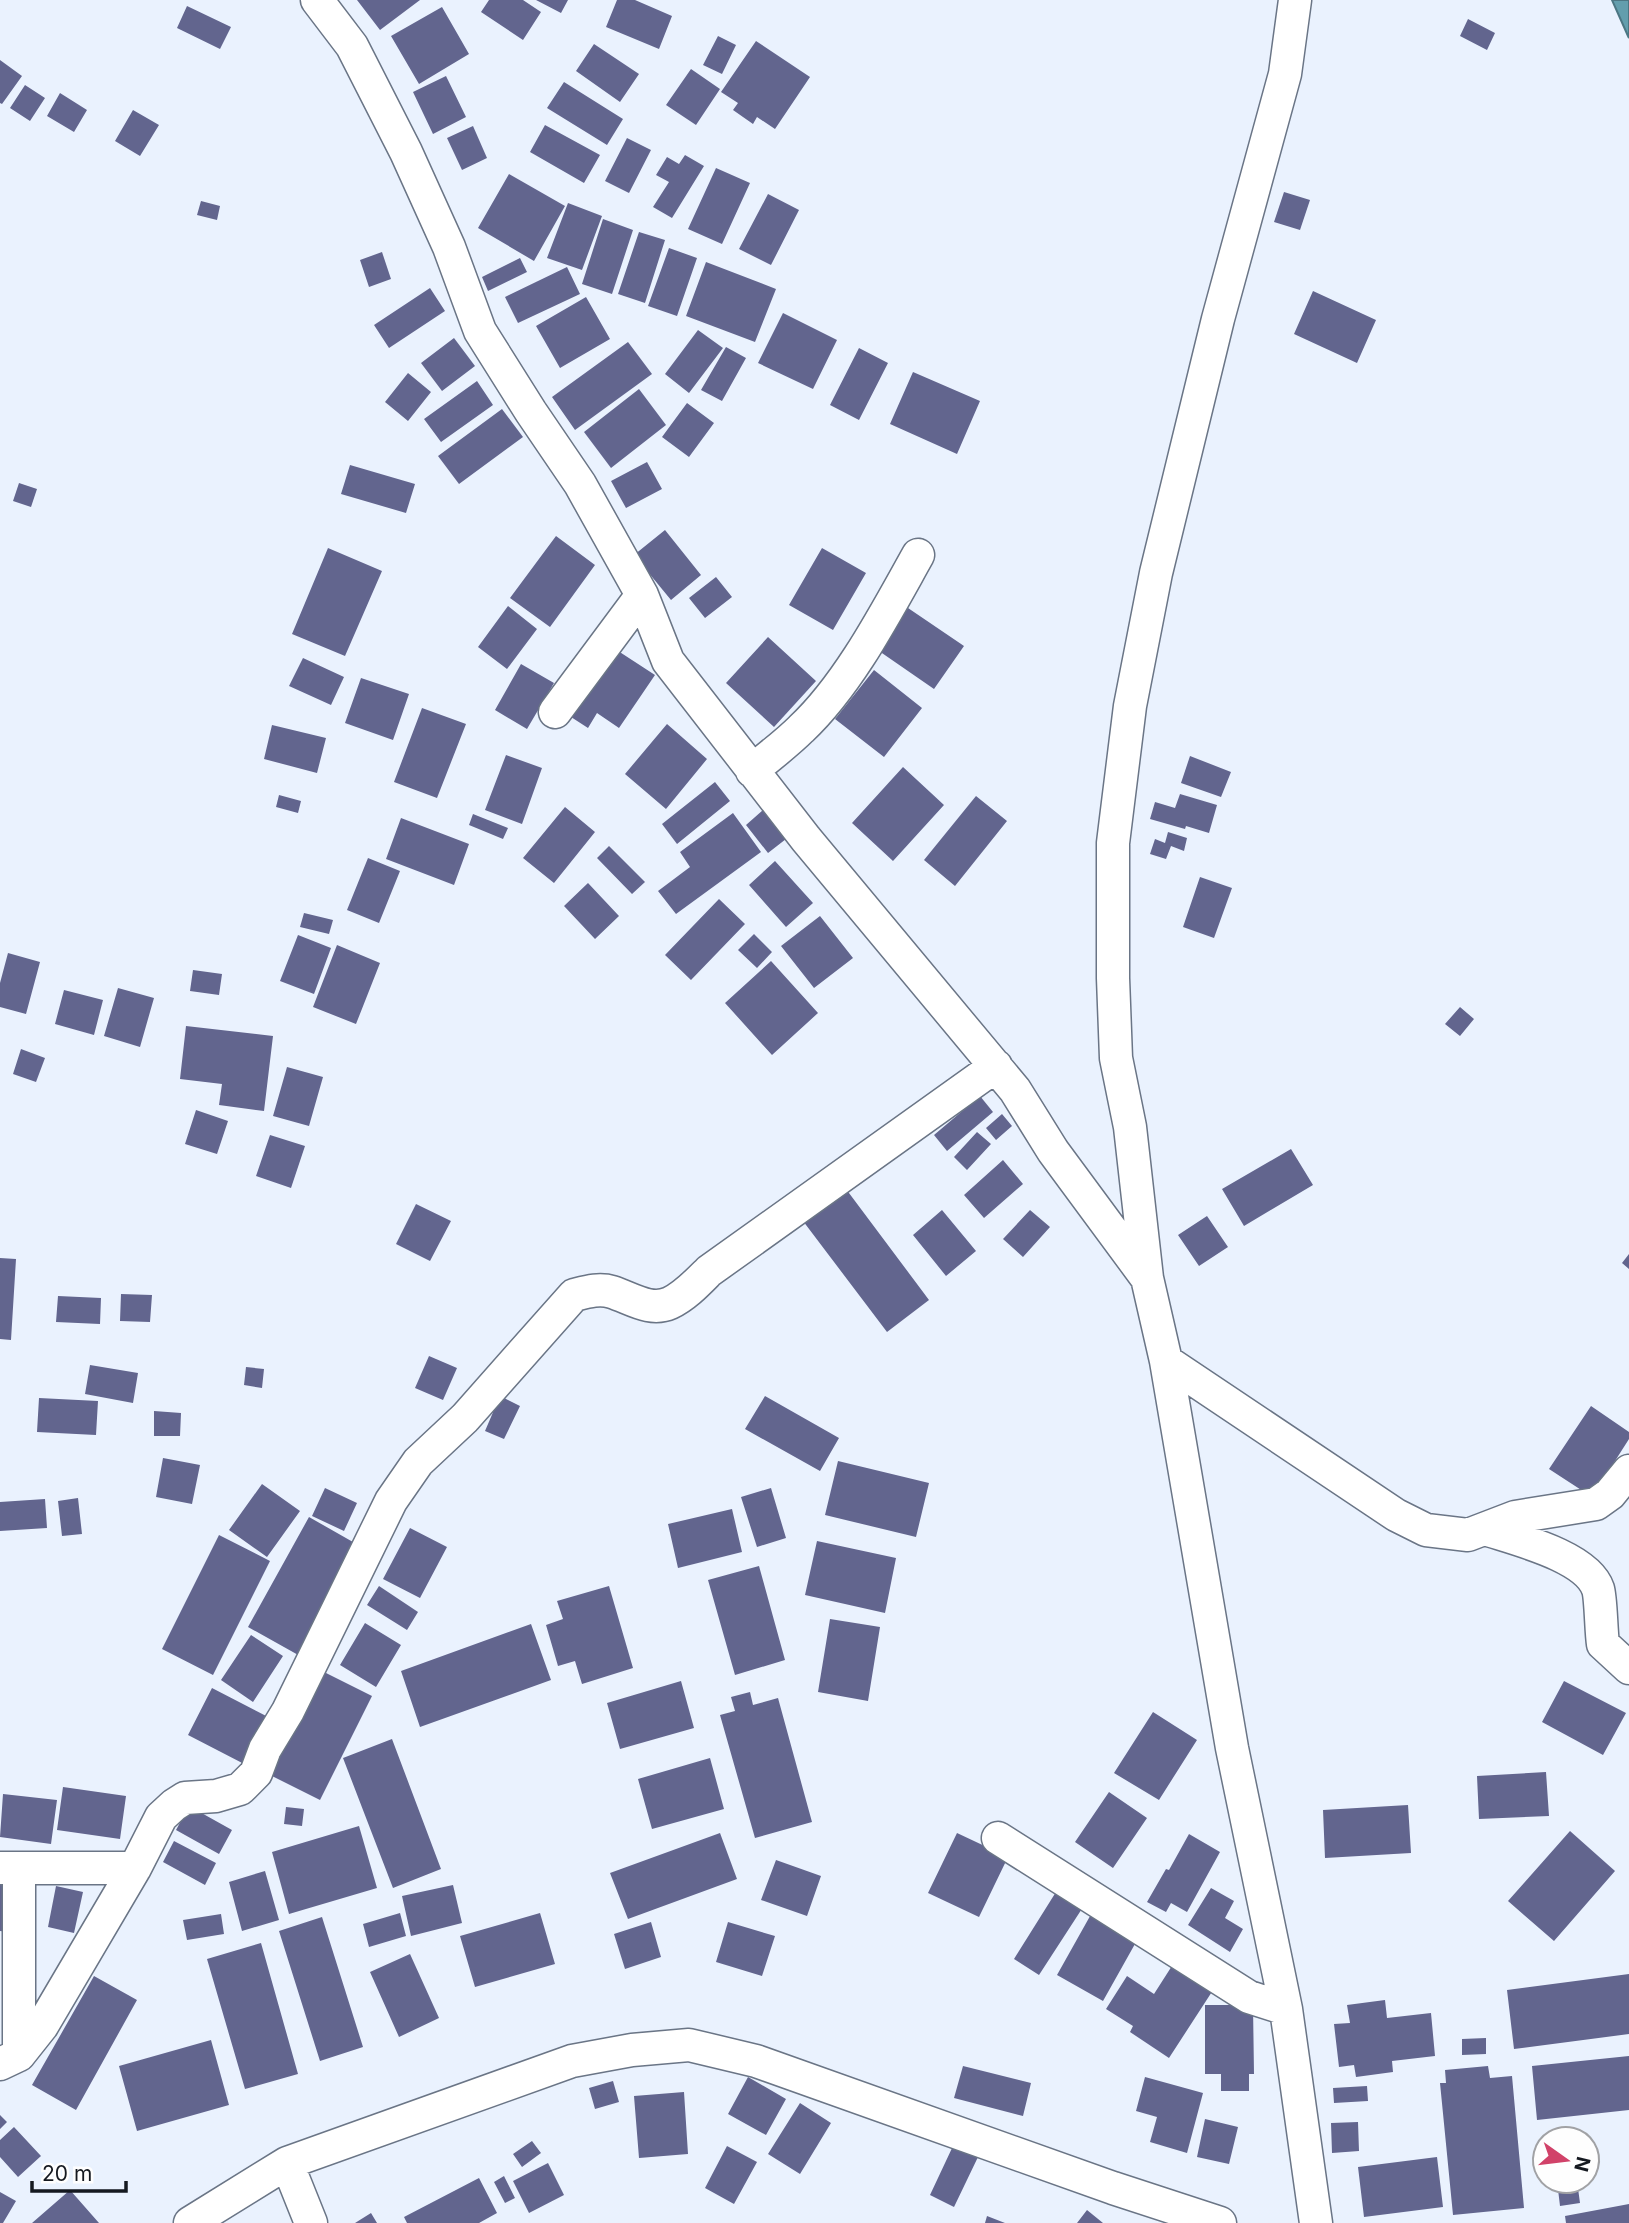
<svg xmlns="http://www.w3.org/2000/svg" width="1629" height="2223" viewBox="0 0 1629 2223" font-family="Inter,sans-serif">
  <style>
    .water { fill: #639ead; stroke: #4c7683; stroke-width: 2 }
    .building { fill: #62658e }
    .lines { fill: none; stroke-linecap: round; stroke-linejoin: round }
    .minor-casing { stroke: #6a7586; stroke-width: 35 }
    .minor { stroke: #fff; stroke-width: 32 }
  </style>
  <rect width="100%" height="100%" fill="#eaf2fe"/>
  <!-- water -->
  <path class="water" d="M1612 0H1629V38L1628 36Z"/>
  <!-- building -->
  <path class="building" d="M357 0H420L380 30Z
    M489 0H523L541 12 523 40 481 12Z
    M536 0H568L561 13Z
    M617 0H635L672 16 659 49 606 27Z
    M187 6 231 27 220 49 177 28Z
    M442 7 469 54 419 84 391 36Z
    M1468 19 1495 33 1487 50 1460 36Z
    M718 36 736 45 722 74 703 65Z
    M756 41 810 77 775 129 757 117 753 124 733 110 738 103 721 92Z
    M594 44 639 74 620 102 576 71Z
    M0 60 22 76 2 104 0 103Z
    M691 69 720 89 696 125 666 105Z
    M446 76 466 117 433 134 413 92Z
    M564 82 623 119 607 145 547 108Z
    M25 85 45 98 30 121 10 108Z
    M60 93 87 110 74 132 47 116Z
    M133 110 159 125 140 156 115 141Z
    M545 125 600 155 584 183 530 152Z
    M473 126 487 158 462 170 447 138Z
    M627 138 651 150 629 193 605 181Z
    M685 155 704 166 672 218 653 207 669 182 656 175 667 157 679 164Z
    M716 168 750 183 722 244 688 229Z
    M509 174 565 206 534 261 478 228Z
    M1284 192 1310 200 1300 230 1274 222Z
    M768 194 799 210 771 265 739 249Z
    M201 201 220 206 217 220 197 215Z
    M568 203 602 216 582 270 547 258Z
    M603 219 633 230 612 294 582 284Z
    M639 232 665 240 645 303 618 294Z
    M669 248 697 258 677 316 648 306Z
    M382 252 391 279 369 287 360 260Z
    M520 258 527 272 488 291 482 277Z
    M706 262 776 289 755 342 686 316Z
    M567 267 580 294 518 323 505 297Z
    M430 288 445 311 389 348 374 325Z
    M1313 291 1376 320 1357 363 1294 334Z
    M586 297 610 339 560 368 536 326Z
    M783 313 837 340 813 389 758 363Z
    M698 330 723 348 689 393 665 374Z
    M454 338 475 366 442 391 421 363Z
    M628 342 652 374 575 430 552 397Z
    M726 347 746 358 722 401 701 390Z
    M859 348 888 363 859 420 830 405Z
    M913 372 980 401 957 454 890 424Z
    M408 373 431 392 408 421 385 402Z
    M477 381 493 405 441 442 424 419Z
    M639 389 666 425 611 468 584 432Z
    M687 403 714 423 689 457 662 437Z
    M502 409 523 437 459 484 438 456Z
    M647 462 662 489 626 508 611 481Z
    M350 465 415 484 406 513 341 494Z
    M19 483 37 489 31 507 13 501Z
    M665 530 701 575 671 600 634 555Z
    M556 536 595 565 550 627 510 598Z
    M328 548 382 571 345 656 292 634Z
    M822 548 866 573 833 630 789 605Z
    M716 577 732 597 705 618 689 598Z
    M508 606 537 629 507 669 478 647Z
    M908 608 964 646 934 689 879 651Z
    M768 637 816 681 774 727 726 683Z
    M612 647 655 675 619 728 597 713 588 728 571 717Z
    M303 658 344 677 331 705 289 686Z
    M521 664 554 683 527 729 495 710Z
    M874 670 922 708 884 757 835 719Z
    M361 678 409 694 393 740 345 723Z
    M422 708 466 724 437 798 394 782Z
    M667 724 707 759 666 809 625 774Z
    M272 725 326 738 317 773 264 759Z
    M506 755 542 768 522 824 485 810Z
    M1190 756 1231 772 1221 797 1181 783Z
    M903 767 944 805 893 861 852 823Z
    M715 782 730 801 677 844 662 824Z
    M1180 794 1217 805 1209 833 1186 826 1185 829 1150 819 1155 802 1175 808Z
    M279 795 301 801 298 813 276 807Z
    M976 796 1007 821 955 886 924 860Z
    M565 807 595 832 554 883 523 858Z
    M763 810 786 839 768 853 746 825Z
    M733 813 761 852 676 914 658 891 690 867 680 852Z
    M473 814 508 828 503 839 469 825Z
    M401 818 469 844 454 885 386 859Z
    M1168 832 1187 838 1184 851 1171 846 1166 859 1150 854 1155 839 1165 843Z
    M609 846 645 882 632 894 597 858Z
    M368 858 400 871 379 923 347 910Z
    M775 861 813 903 786 927 749 885Z
    M1200 877 1232 888 1214 938 1183 927Z
    M588 883 619 916 595 939 564 906Z
    M719 899 745 924 691 980 665 955Z
    M304 913 333 920 329 934 300 927Z
    M820 916 853 958 814 988 781 946Z
    M754 934 772 952 757 968 738 950Z
    M298 935 331 948 314 994 280 981Z
    M337 945 380 963 356 1024 313 1007Z
    M8 953 40 962 26 1014 0 1007V983Z
    M771 961 818 1013 772 1055 725 1003Z
    M193 970 222 974 219 995 190 991Z
    M118 988 154 998 140 1047 104 1036Z
    M64 990 103 1000 94 1035 55 1024Z
    M1460 1007 1474 1019 1460 1036 1445 1024Z
    M186 1026 273 1036 264 1111 219 1105 222 1084 180 1079Z
    M21 1049 45 1058 36 1082 13 1074Z
    M287 1067 323 1077 309 1126 273 1116Z
    M980 1096 993 1112 947 1151 934 1135Z
    M196 1110 228 1121 217 1154 185 1144Z
    M1002 1114 1012 1126 996 1140 986 1128Z
    M977 1132 991 1144 967 1170 954 1157Z
    M270 1135 305 1146 291 1188 256 1176Z
    M1291 1149 1313 1185 1244 1226 1222 1189Z
    M1003 1160 1023 1184 984 1218 964 1195Z
    M846 1189 929 1300 887 1332 803 1221Z
    M416 1204 451 1221 430 1261 396 1244Z
    M942 1210 976 1251 946 1276 913 1235Z
    M1030 1210 1050 1227 1023 1257 1003 1239Z
    M1207 1216 1228 1247 1199 1266 1178 1235Z
    M1629 1254V1269L1622 1263Z
    M0 1258 16 1259 11 1340 0 1339Z
    M121 1294 152 1295 150 1322 120 1321Z
    M58 1296 101 1298 100 1324 56 1322Z
    M429 1356 457 1368 443 1400 415 1388Z
    M90 1365 138 1373 133 1403 85 1394Z
    M246 1367 264 1369 262 1388 244 1385Z
    M500 1396 520 1406 504 1439 485 1431Z
    M765 1396 839 1438 820 1471 745 1429Z
    M39 1398 98 1401 96 1435 37 1432Z
    M1591 1406 1629 1432V1439L1592 1497 1549 1469Z
    M154 1411 181 1413 180 1436H154Z
    M163 1458 200 1465 192 1504 156 1497Z
    M838 1461 929 1483 916 1537 825 1515Z
    M262 1484 300 1511 267 1557 229 1530Z
    M325 1488 357 1503 344 1531 312 1516Z
    M771 1488 786 1538 757 1547 741 1497Z
    M78 1498 82 1534 62 1536 58 1501Z
    M45 1499 47 1528 0 1531V1502Z
    M732 1509 742 1552 678 1568 668 1524Z
    M309 1517 360 1546 300 1656 248 1627Z
    M410 1528 447 1547 420 1598 383 1579Z
    M219 1535 270 1561 213 1675 162 1649Z
    M817 1541 896 1558 885 1613 805 1595Z
    M759 1566 785 1660 735 1675 708 1580Z
    M379 1586 418 1612 407 1630 367 1605Z
    M609 1586 633 1668 582 1684 575 1661 558 1666 546 1625 563 1619 557 1601Z
    M830 1619 880 1627 868 1701 818 1692Z
    M365 1623 401 1645 376 1687 340 1665Z
    M531 1624 551 1680 420 1727 401 1671Z
    M251 1635 283 1656 253 1702 221 1680Z
    M318 1669 372 1696 320 1800 266 1773Z
    M681 1681 694 1728 620 1749 607 1703Z
    M1564 1681 1626 1713 1603 1755 1542 1722Z
    M212 1688 272 1719 248 1766 188 1735Z
    M750 1692 753 1705 778 1698 812 1822 755 1838 720 1715 735 1711 731 1697Z
    M1153 1712 1197 1740 1159 1800 1114 1773Z
    M392 1739 441 1869 393 1888 343 1758Z
    M710 1758 724 1809 652 1829 638 1779Z
    M1546 1772 1549 1816 1479 1819 1477 1776Z
    M63 1787 126 1796 120 1839 57 1830Z
    M1109 1792 1147 1818 1113 1868 1075 1842Z
    M3 1794 57 1800 51 1844 0 1837Z
    M1408 1805 1411 1853 1325 1858 1323 1810Z
    M189 1806 232 1830 219 1854 176 1830Z
    M286 1807 304 1809 302 1826 284 1824Z
    M359 1826 377 1888 289 1914 272 1852Z
    M1570 1831 1615 1871 1554 1941 1508 1901Z
    M720 1833 737 1879 628 1919 610 1873Z
    M957 1833 1008 1857 979 1917 928 1893Z
    M1189 1834 1220 1852 1187 1912 1171 1903 1166 1912 1147 1902 1166 1869 1169 1870Z
    M174 1841 216 1863 205 1885 163 1862Z
    M776 1860 821 1876 807 1916 761 1900Z
    M265 1871 279 1920 242 1931 229 1882Z
    M0 1877H10L9 1932 0 1931Z
    M1061 1884 1087 1901 1039 1975 1014 1959Z
    M453 1885 462 1923 411 1936 402 1896Z
    M56 1886 83 1892 74 1933 48 1927Z
    M1211 1888 1234 1901 1225 1918 1243 1929 1230 1952 1188 1925Z
    M1094 1909 1140 1935 1103 2001 1057 1975Z
    M400 1913 406 1936 369 1947 363 1924Z
    M540 1913 555 1964 475 1987 460 1936Z
    M221 1914 224 1934 187 1940 183 1920Z
    M322 1917 363 2047 320 2061 279 1931Z
    M651 1922 661 1957 625 1969 614 1934Z
    M728 1922 775 1936 762 1976 716 1962Z
    M261 1943 298 2074 245 2089 207 1959Z
    M410 1954 439 2018 399 2037 370 1972Z
    M1177 1958 1217 1984 1169 2058 1130 2032 1133 2026 1106 2009 1127 1976 1154 1994Z
    M1629 1974V2034L1514 2049 1507 1990Z
    M94 1976 137 2000 76 2110 32 2085Z
    M1385 2000 1387 2018 1431 2013 1435 2056 1392 2061 1393 2072 1356 2077 1354 2065 1339 2067 1334 2024 1350 2023 1347 2005Z
    M1205 2005H1253L1254 2074H1249V2091H1221V2074H1205Z
    M1486 2038V2054L1462 2055V2039Z
    M211 2040 229 2105 137 2131 119 2066Z
    M1629 2056V2110L1537 2120 1532 2066Z
    M963 2066 1031 2083 1023 2116 954 2098Z
    M1488 2066 1490 2078 1512 2076 1524 2208 1453 2215 1440 2083H1446L1445 2070Z
    M748 2077 786 2099 766 2135 728 2114Z
    M1145 2077 1203 2093 1187 2153 1150 2142 1157 2117 1136 2111Z
    M613 2081 619 2102 595 2109 589 2088Z
    M1367 2086 1368 2101 1334 2103 1333 2088Z
    M684 2092 688 2154 639 2158 634 2096Z
    M800 2103 831 2123 800 2174 768 2154Z
    M0 2115 7 2122 0 2129Z
    M1205 2119 1238 2127 1229 2164 1197 2157Z
    M1358 2122 1359 2151 1332 2153 1331 2123Z
    M14 2127 41 2156 18 2177 0 2157V2140Z
    M532 2141 541 2153 522 2167 513 2154Z
    M727 2146 757 2162 734 2204 705 2188Z
    M953 2146 978 2157 954 2207 930 2195Z
    M1437 2157 1443 2207 1364 2217 1358 2167Z
    M548 2163 564 2195 529 2213 513 2181Z
    M504 2176 515 2198 505 2203 494 2182Z
    M479 2178 497 2213 479 2223H407L404 2217Z
    M1557 2181H1577L1580 2203 1560 2206Z
    M70 2190 99 2223H32Z
    M0 2192 16 2201 3 2223H0Z
    M1629 2204V2223H1566L1565 2216Z
    M1087 2210 1103 2223H1077Z
    M371 2213 377 2223H355Z
    M987 2216 1005 2223H985Z"/>
  <g class="lines">
    <!-- minor casing -->
    <g class="minor-casing">
      <path id="minor" d="M317 0 352 46 406 152 449 247 480 331 531 412 580 484 642 595 668 661 806 839 1015 1090 1053 1151 1146 1277
        M1295 0 1285 74 1218 319 1156 573 1130 706 1113 843V978L1116 1058 1130 1127 1147 1278 1166 1361 1232 1748 1286 2009 1316 2223
        M555 712 642 595
        M752 771C768 757 786 744 801 729 849 684 886 612 918 555
        M1166 1361 1396 1515 1426 1530 1468 1535 1515 1517 1596 1504 1610 1494 1629 1471
        M1485 1529C1515 1539 1587 1556 1598 1589 1601 1598 1601 1631 1603 1644L1629 1668
        M998 1838 1249 1997 1286 2009
        M0 1868H135
        M19 2055V1868
        M0 2064 19 2055 42 2026 135 1868 161 1817 174 1805 185 1798 216 1796 240 1789 256 1773 265 1749 288 1711 391 1501 418 1462 465 1418 574 1295C586 1292 599 1288 612 1292 631 1298 650 1312 670 1303 685 1296 698 1282 709 1271L996 1066
        M287 2163 311 2223
        M190 2223 287 2163 572 2061 632 2050 689 2045 756 2061 1113 2188 1220 2223"/>
    </g>
    <!-- minor -->
    <use href="#minor" class="minor"/>
  </g>
  <!-- north arrow -->
  <g transform="translate(1566 2160) rotate(104)"><circle r="33" fill="#fefefe" stroke="#a1a2a5" stroke-width="2"/>
  <path d="M0-5L12 26L0 18L-12 26Z" fill="#d14269"/>
  <text y="-10" font-size="19" font-weight="bold" text-anchor="middle" fill="#151920">N</text>
  </g>
  <!-- scale -->
  <path d="M32 2181v10h94v-10" fill="none" stroke="#151920" stroke-width="3.5"/>
  <text x="42" y="2181" font-size="21" fill="#151920" stroke="#fefefe" stroke-width="5" paint-order="stroke">20 m</text>
</svg>
